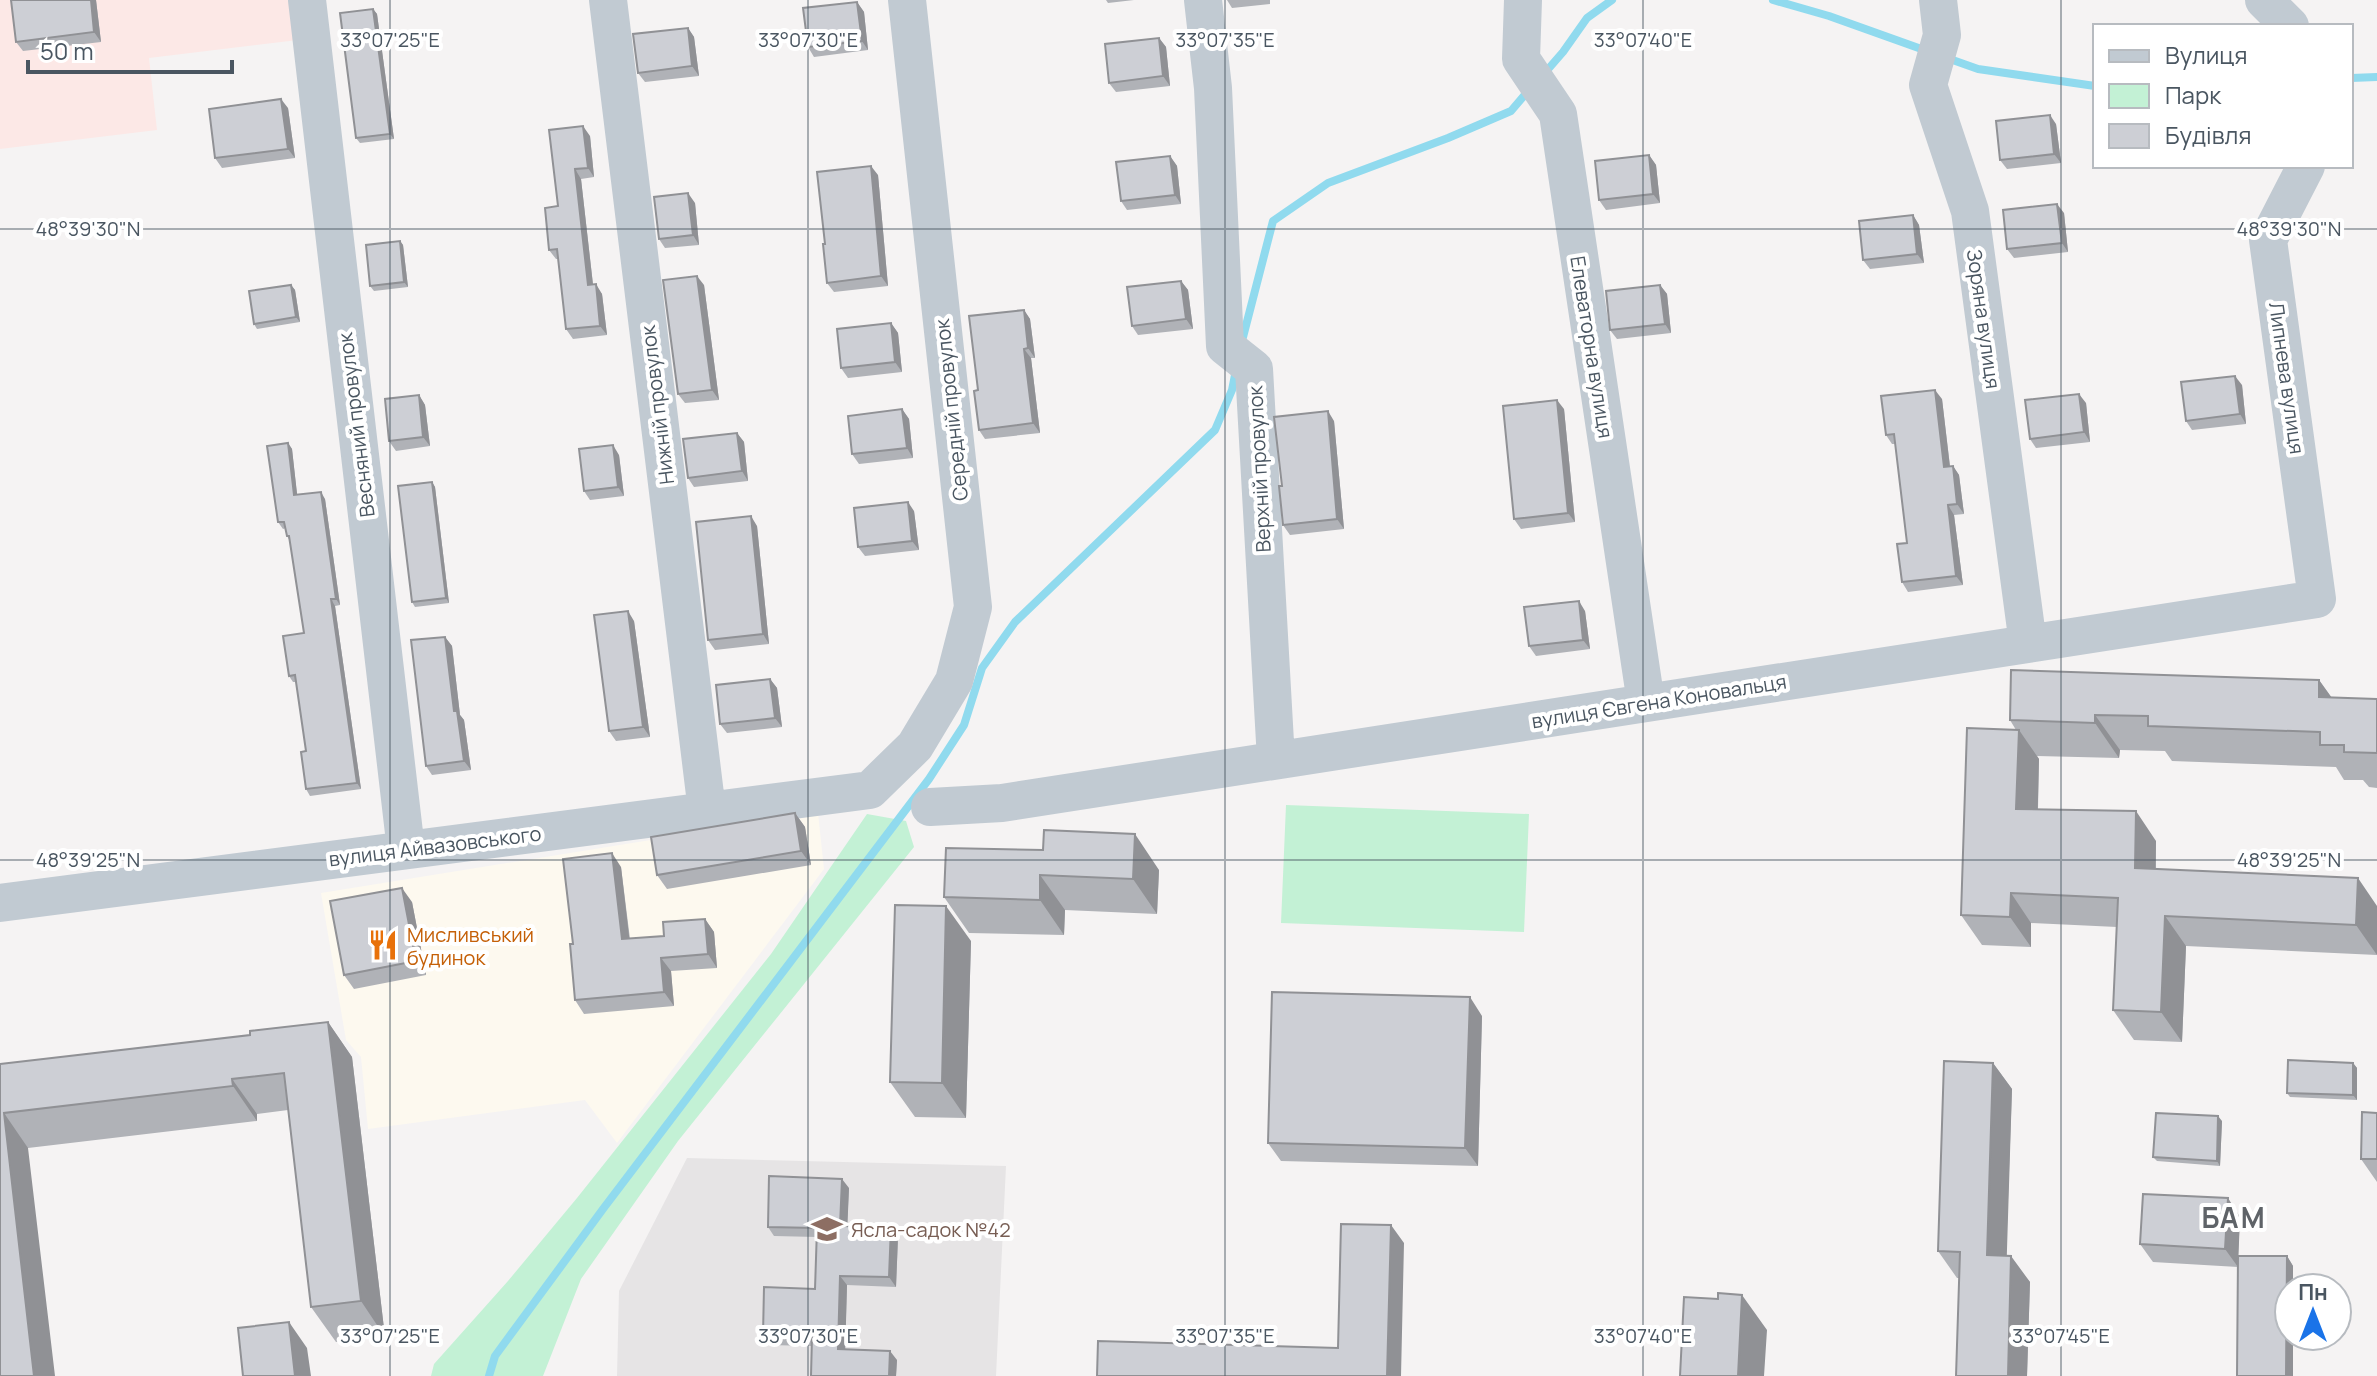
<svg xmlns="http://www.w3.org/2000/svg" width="2377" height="1376" viewBox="0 0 2377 1376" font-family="Manrope,sans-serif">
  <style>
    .commercial { fill: #fdf9ef }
    .education { fill: #e6e4e5 }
    .medical { fill: #fce8e6 }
    .green { fill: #c3f1d5 }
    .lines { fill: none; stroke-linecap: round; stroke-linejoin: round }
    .stream { stroke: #90daee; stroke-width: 8 }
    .minor { stroke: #c1cad2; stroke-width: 38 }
    .wall { fill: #b0b2b7 }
    .shaded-wall { fill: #909195 }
    .building { fill: #cdcfd5; stroke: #909195; stroke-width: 2 }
    .ticks { fill: none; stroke: #4a5661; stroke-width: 2; stroke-opacity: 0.45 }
    .labels { text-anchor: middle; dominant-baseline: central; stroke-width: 8; stroke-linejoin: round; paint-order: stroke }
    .street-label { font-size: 20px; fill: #4a5661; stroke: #fff }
    .food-label { font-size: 20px; fill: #c56008; stroke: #fff; text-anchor: start }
    .education-label { font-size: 20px; fill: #785e54; stroke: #fff; text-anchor: start }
    .district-label { font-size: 28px; font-weight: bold; letter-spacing: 2px; fill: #5f6368; stroke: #fff }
    .ticks-label { font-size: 20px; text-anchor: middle; fill: #4a5661; stroke: #fff; stroke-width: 8; stroke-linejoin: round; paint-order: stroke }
  </style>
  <rect width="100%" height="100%" fill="#f5f3f3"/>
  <!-- commercial -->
  <path class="commercial" d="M818 813 824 869 617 1143 585 1100 368 1129 361 1057 346 1040 321 893Z"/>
  <!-- education -->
  <path class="education" d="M687 1158 1006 1166 996 1376H617L619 1291Z"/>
  <!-- medical -->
  <path class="medical" d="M0 0H293L298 40 149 58 157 130 0 149Z"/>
  <!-- green -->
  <path class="green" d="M1286 805 1529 814 1524 932 1281 923Z
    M867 814 906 821 914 847 678 1141 581 1279 543 1376H431L434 1364 508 1281 577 1198 771 954Z"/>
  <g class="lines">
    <!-- stream -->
    <path class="stream" d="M1773 0 1829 16 1927 51
      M1947 58 1978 69 2095 86
      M1543 75 1563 52 1587 18 1612 0
      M2351 78 2377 77
      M1242 341 1273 221 1328 183 1448 138 1511 111 1528 91
      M489 1376 495 1356 603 1209 929 779 964 725 982 668 1015 622 1215 430 1232 390 1236 370"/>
    <!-- minor -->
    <path class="minor" d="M307 0 406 850
      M608 0 707 811
      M1203 0 1213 88 1225 346 1254 369 1276 760
      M1523 0 1521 59 1558 114 1646 703
      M1938 0 1942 35 1928 85 1970 211 2028 644
      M2264 0 2290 26
      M930 807 1002 803 2317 599 2268 240 2306 166
      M0 903 870 790 915 746 954 681 973 607 907 0"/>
  </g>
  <!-- wall -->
  <path class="wall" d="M96 0 101 42 23 51 16 42Z
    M1106 0H1134L1108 3Z
    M1227 0H1270V4L1232 8Z
    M857 2 864 12 868 50 814 57 808 47Z
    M373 9 377 14 394 139 360 143 356 138Z
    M688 28 694 37 699 76 645 82 638 73Z
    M1159 38 1166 47 1170 86 1116 92 1109 83Z
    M288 108 295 158 222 168 215 158Z
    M2056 124 2061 163 2007 169 2000 160Z
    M590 136 594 177 581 179 593 284 602 294 607 335 573 339 566 329 558 259H556L549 250 558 206Z
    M1649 155 1656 165 1660 203 1606 210 1599 200Z
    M1170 156 1177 166 1181 204 1127 210 1121 201Z
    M878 175 888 286 834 292 827 283 825 244Z
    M695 203 699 245 665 248 659 239Z
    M2064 213 2068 252 2014 258 2007 249Z
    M1913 215 1919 225 1924 263 1870 269 1863 260Z
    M400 241 403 245 408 287 374 291 370 286Z
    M1181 281 1188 290 1193 329 1138 335 1132 326Z
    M291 285 295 290 300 322 257 329 254 324Z
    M704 285 719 400 685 403 678 394Z
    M1660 285 1667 294 1671 333 1617 339 1610 330Z
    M1024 310 1030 319 1035 358H1031L1040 433 985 439 979 430 978 390Z
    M891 323 898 333 902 372 848 378 841 368Z
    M2242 385 2246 424 2192 430 2186 421Z
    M419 395 425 405 430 446 396 451 389 441Z
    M1942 399 1950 466H1953L1959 475 1964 514 1954 515 1963 585 1908 592 1902 582 1907 543 1895 444H1892L1886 435Z
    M2086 403 2090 442 2036 448 2030 439Z
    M902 409 909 419 913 458 859 464 852 454Z
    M1564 409 1575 522 1521 529 1514 519Z
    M1334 421 1344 529 1290 535 1283 525 1282 486Z
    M737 433 744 442 748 481 694 487 688 478Z
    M288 443 292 449 297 495 325 499 340 605 335 606 361 789 310 796 306 789V751L296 682H293L289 676 304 633 290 541 287 536 286 528 283 529 278 522Z
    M619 455 624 496 590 500 584 491Z
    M432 482 435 487 449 603 415 607 412 602Z
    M914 511 919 550 865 556 858 547Z
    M757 526 769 644 715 650 708 640Z
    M1585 611 1590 649 1536 656 1529 646Z
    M634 621 650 737 616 741 609 731Z
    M445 637 452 646 460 715 464 720 471 770 432 775 426 766Z
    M770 679 777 688 782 727 727 733 720 724Z
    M2319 680 2332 698 2377 699V788L2369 787 2363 780H2344L2336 767 2172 761 2165 751 2120 750 2119 758 2037 756 2039 759 2038 809 2156 841V869L2358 878 2377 955 2186 946 2182 1042 2134 1040 2113 1010 2117 927 2031 923V947L1982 945 1961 915 2016 730 2010 720Z
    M795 813 805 827 811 865 667 889 657 875Z
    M1043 850 1159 870 1157 914 1065 910 1064 935 969 933 944 897Z
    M621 867 630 939 664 936 705 919 714 932 717 968 671 971 674 1006 584 1014 575 1000 573 944Z
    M412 902 426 975 354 989 344 975Z
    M971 941 966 1118 915 1117 890 1082Z
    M1482 1016 1478 1166 1281 1161 1268 1143Z
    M328 1022 352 1057 385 1337 336 1342 311 1307 288 1110 257 1114V1121L28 1148 0 1376V1064L250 1035Z
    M1993 1063 2012 1089 2006 1255 2030 1282 2027 1376H1956L1960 1278H1957L1938 1251Z
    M2353 1063 2357 1068V1100L2290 1097 2287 1093Z
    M2377 1113V1182L2361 1159Z
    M2222 1121 2220 1166 2157 1161 2153 1157Z
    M849 1188 847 1226 898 1237 896 1287 847 1285 845 1349 897 1360 896 1376H811L812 1346 769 1345 763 1335 815 1289 817 1237 774 1236 768 1227Z
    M2240 1217 2238 1256H2287L2293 1266V1288H2289L2293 1336V1376H2237L2238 1267 2153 1262 2140 1244Z"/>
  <!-- shaded-wall -->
  <path class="shaded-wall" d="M91 0H96L101 42 94 32Z
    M857 2 864 12 868 50 862 41Z
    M373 9 377 14 394 139 390 134Z
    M688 28 694 37 699 76 692 66Z
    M1159 38 1166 47 1170 86 1163 76Z
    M281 99 288 108 295 158 288 149Z
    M2050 115 2056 124 2061 163 2054 154Z
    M583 126 590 136 594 177 588 168Z
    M1649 155 1656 165 1660 203 1653 194Z
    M1170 156 1177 166 1181 204 1175 195Z
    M871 166 878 175 888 286 881 276Z
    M575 169 581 179 594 294 588 285Z
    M688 193 695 203 699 245 693 235Z
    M2057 204 2064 213 2068 252 2062 243Z
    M1913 215 1919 225 1924 263 1917 254Z
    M400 241 403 245 408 287 404 282Z
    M697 276 704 285 719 400 712 390Z
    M1181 281 1188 290 1193 329 1186 319Z
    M596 284 602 294 607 335 600 326Z
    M291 285 295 290 300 322 296 317Z
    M1660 285 1667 294 1671 333 1665 324Z
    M1024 310 1030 319 1035 358 1028 348Z
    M891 323 898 333 902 372 895 362Z
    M1024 349 1031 358 1040 433 1033 423Z
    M2235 376 2242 385 2246 424 2240 414Z
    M1935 390 1942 399 1951 476 1944 467Z
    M2079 394 2086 403 2090 442 2084 432Z
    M419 395 425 405 430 446 423 437Z
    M1557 400 1564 409 1575 522 1568 513Z
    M902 409 909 419 913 458 907 448Z
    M1328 411 1334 421 1344 529 1337 519Z
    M737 433 744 442 748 481 742 471Z
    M288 443 292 449 298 502 294 495Z
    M613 445 619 455 624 496 618 487Z
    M1953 466 1959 475 1964 514 1957 504Z
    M432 482 435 487 449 603 446 598Z
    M321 492 325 499 340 605 336 599Z
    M908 502 914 511 919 550 912 541Z
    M1948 505 1954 515 1963 585 1956 576Z
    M751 516 757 526 769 644 763 634Z
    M331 599 335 606 361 789 357 783Z
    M1579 601 1585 611 1590 649 1583 640Z
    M628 611 634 621 650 737 643 727Z
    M445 637 452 646 460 715 464 720 471 770 464 761 454 711Z
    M770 679 777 688 782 727 775 718Z
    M2319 680 2344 715 2319 697Z
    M2095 715 2120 750 2119 758 2095 723Z
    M2019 730 2039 759 2037 838 2016 809Z
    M2136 811 2156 841 2155 898 2135 868Z
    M795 813 805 827 811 865 801 851Z
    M1135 834 1159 870 1157 914 1133 879Z
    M612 853 621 867 631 953 622 939Z
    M1040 875 1065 910 1064 935 1040 900Z
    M2358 878 2377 906V955L2356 925Z
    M402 888 412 902 426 975 416 961Z
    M2011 893 2031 923V947L2010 917Z
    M946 906 971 941 966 1118 942 1083Z
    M2165 916 2186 946 2182 1042 2161 1012Z
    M705 919 714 932 717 968 708 954Z
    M661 958 671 971 674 1006 664 992Z
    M1470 997 1482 1016 1478 1166 1465 1148Z
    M328 1022 352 1057 385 1337 361 1301Z
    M1993 1063 2012 1089 2006 1281 1987 1255Z
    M2353 1063 2357 1068V1100L2353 1095Z
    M232 1079 257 1114V1121L233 1086Z
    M4 1113 28 1148 55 1376H34Z
    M2218 1116 2222 1121 2220 1166 2217 1161Z
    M842 1179 849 1188 847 1235 840 1226Z
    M2228 1198 2240 1217 2238 1267 2225 1249Z
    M1391 1225 1404 1243 1401 1376H1387Z
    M891 1227 898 1237 896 1287 889 1277Z
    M2011 1256 2030 1282 2027 1376H2008Z
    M2287 1256 2293 1266V1288H2289V1336H2293V1376H2286Z
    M840 1276 847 1285 845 1358 838 1349Z
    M1742 1295 1767 1330 1764 1376H1738Z
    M289 1322 307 1348 311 1376H295Z
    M890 1351 897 1360 896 1376H889Z"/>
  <!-- building -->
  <path class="building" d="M11 0H91L94 32 16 42Z
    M857 2 862 41 808 47 803 8Z
    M373 9 390 134 356 138 340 13Z
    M688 28 692 66 638 73 633 34Z
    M1159 38 1163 76 1109 83 1105 44Z
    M281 99 288 149 215 158 209 109Z
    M2050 115 2054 154 2000 160 1996 121Z
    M583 126 588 168 575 169 588 285 596 284 600 326 566 329 557 249 549 250 545 208 558 206 549 130Z
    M1649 155 1653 194 1599 200 1595 161Z
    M1170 156 1175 195 1121 201 1116 162Z
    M871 166 881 276 827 283 823 244H825L817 172Z
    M688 193 693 235 659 239 654 197Z
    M2057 204 2062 243 2007 249 2003 210Z
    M1913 215 1917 254 1863 260 1859 221Z
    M400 241 404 282 370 286 366 245Z
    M697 276 712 390 678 394 663 280Z
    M1181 281 1186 319 1132 326 1127 287Z
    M291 285 296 317 254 324 249 291Z
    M1660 285 1665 324 1610 330 1606 291Z
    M1024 310 1028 348 1024 349 1033 423 979 430 974 391 978 390 969 316Z
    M891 323 895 362 841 368 837 329Z
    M2235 376 2240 414 2186 421 2181 382Z
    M1935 390 1944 467 1953 466 1957 504 1948 505 1956 576 1902 582 1897 544 1907 543 1894 434 1886 435 1881 396Z
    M2079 394 2084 432 2030 439 2025 400Z
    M419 395 423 437 389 441 385 399Z
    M1557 400 1568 513 1514 519 1503 406Z
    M902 409 907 448 852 454 848 416Z
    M1328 411 1337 519 1283 525 1279 486H1282L1274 417Z
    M737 433 742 471 688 478 683 439Z
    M288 443 294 495 321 492 336 599H331L357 783 306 789 301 752 306 751 295 675 289 676 283 636 304 633 289 536H287L284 522H278L267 446Z
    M613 445 618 487 584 491 579 449Z
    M432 482 446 598 412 602 398 486Z
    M908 502 912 541 858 547 854 508Z
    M751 516 763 634 708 640 696 522Z
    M1579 601 1583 640 1529 646 1524 607Z
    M628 611 643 727 609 731 594 615Z
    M445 637 454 711H457L464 761 426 766 411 640Z
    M2011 670 2319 680V697L2377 699V753L2344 752V745H2320V732L2148 726V716L2095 715V723L2010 720Z
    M770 679 775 718 720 724 716 685Z
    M1967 728 2019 730 2016 809 2136 811 2135 868 2358 878 2356 925 2165 916 2161 1012 2113 1010 2118 898 2011 893 2010 917 1961 915Z
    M795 813 801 851 657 875 651 837Z
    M1044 830 1135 834 1133 879 1040 875V900L944 897 946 848 1043 850Z
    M612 853 622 939 664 936 663 922 705 919 708 954 661 958 664 992 575 1000 570 944H573L563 859Z
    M402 888 416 961 344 975 330 901Z
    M895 905 946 906 942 1083 890 1082Z
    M1272 992 1470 997 1465 1148 1268 1143Z
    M328 1022 361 1301 311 1307 284 1073 232 1079 233 1086 4 1113 34 1376H0V1064L250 1035V1031Z
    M2288 1060 2353 1063V1095L2287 1093Z
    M1944 1061 1993 1063 1987 1255 2011 1256 2008 1376H1956L1960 1252 1938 1251Z
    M2362 1112 2377 1113V1159H2361Z
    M2156 1113 2218 1116 2217 1161 2153 1157Z
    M769 1176 842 1179 840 1226 891 1227 889 1277 840 1276 838 1349 890 1351 889 1376H811L812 1337 763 1335 764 1287 815 1289 817 1228 768 1227Z
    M2143 1194 2228 1198 2225 1249 2140 1244Z
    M1341 1224 1391 1225 1387 1376H1097L1098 1341 1338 1348Z
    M2238 1256H2287L2286 1376H2237Z
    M1718 1293 1742 1295 1738 1376H1680L1684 1297 1718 1299Z
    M289 1322 295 1376H243L238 1328Z"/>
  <!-- ticks -->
  <path class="ticks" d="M390 0V1376M808 0V1376M1225 0V1376M1643 0V1376M2061 0V1376M0 229H2377M0 860H2377"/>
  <!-- icons -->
  <defs>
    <g id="restaurant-bare" transform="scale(2.4)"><path d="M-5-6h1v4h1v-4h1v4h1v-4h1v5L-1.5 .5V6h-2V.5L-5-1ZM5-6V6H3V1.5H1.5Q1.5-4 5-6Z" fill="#e8710a" stroke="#fff" stroke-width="2.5" paint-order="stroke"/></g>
    <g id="school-bare" transform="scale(2.4)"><path d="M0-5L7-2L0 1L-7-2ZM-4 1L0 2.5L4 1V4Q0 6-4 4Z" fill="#8d6e63" stroke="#fff" stroke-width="2.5" paint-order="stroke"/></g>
  </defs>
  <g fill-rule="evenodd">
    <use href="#restaurant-bare" x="383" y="945"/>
    <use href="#school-bare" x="827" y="1229"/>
  </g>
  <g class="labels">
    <!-- street labels -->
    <g class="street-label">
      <text transform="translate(1984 319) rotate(82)">Зоряна вулиця</text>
      <text transform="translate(1592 347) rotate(81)">Елеваторна вулиця</text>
      <text transform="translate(2287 378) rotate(82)">Липнева вулиця</text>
      <text transform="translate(657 405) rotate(-97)">Нижній провулок</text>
      <text transform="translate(951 410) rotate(-96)">Середній провулок</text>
      <text transform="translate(356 425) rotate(-97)">Весняний провулок</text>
      <text transform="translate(1259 469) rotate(-93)">Верхній провулок</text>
      <text transform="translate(1659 701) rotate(-9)">вулиця Євгена Коновальця</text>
      <text transform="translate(435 846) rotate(-7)">вулиця Айвазовського</text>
    </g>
    <!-- food labels -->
    <g class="food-label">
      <text x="407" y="934">Мисливський<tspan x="407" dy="23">будинок</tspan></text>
    </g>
    <!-- education labels -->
    <g class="education-label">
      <text x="851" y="1229">Ясла-садок №42</text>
    </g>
    <!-- district labels -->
    <g class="district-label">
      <text x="2234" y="1217">БАМ</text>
    </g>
  </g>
  <g class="ticks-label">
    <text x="390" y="47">33°07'25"E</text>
    <text x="808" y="47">33°07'30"E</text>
    <text x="1225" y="47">33°07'35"E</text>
    <text x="1643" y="47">33°07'40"E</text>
    <text x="88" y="236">48°39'30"N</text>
    <text x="2289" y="236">48°39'30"N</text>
    <text x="88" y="867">48°39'25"N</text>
    <text x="2289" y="867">48°39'25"N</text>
    <text x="390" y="1343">33°07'25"E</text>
    <text x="808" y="1343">33°07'30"E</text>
    <text x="1225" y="1343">33°07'35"E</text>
    <text x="1643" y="1343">33°07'40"E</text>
    <text x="2061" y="1343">33°07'45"E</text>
  </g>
  <!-- legend -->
  <rect x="2093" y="24" width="260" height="144" fill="#ffffff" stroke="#b7bbc0" stroke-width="2"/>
  <rect x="2109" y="50" width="40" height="12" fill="#c1cad2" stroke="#b7bbc0" stroke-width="2"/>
  <text x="2165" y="64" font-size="24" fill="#4a5661">Вулиця</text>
  <rect x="2109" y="84" width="40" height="24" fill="#c3f1d5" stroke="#b7bbc0" stroke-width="2"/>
  <text x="2165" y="104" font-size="24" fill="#4a5661">Парк</text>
  <rect x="2109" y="124" width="40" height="24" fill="#cdcfd5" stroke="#b7bbc0" stroke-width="2"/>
  <text x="2165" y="144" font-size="24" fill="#4a5661">Будівля</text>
  <!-- north arrow -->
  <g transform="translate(2313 1312)"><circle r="38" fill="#ffffff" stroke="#b7bbc0" stroke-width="2"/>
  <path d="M0-6L14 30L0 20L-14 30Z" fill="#1a73e8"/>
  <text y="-12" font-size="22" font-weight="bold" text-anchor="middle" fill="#4a5661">Пн</text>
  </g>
  <!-- scale -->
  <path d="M28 60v12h204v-12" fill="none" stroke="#4a5661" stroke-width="4"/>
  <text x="40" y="60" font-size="24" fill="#4a5661" stroke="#ffffff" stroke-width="6" paint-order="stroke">50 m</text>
</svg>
